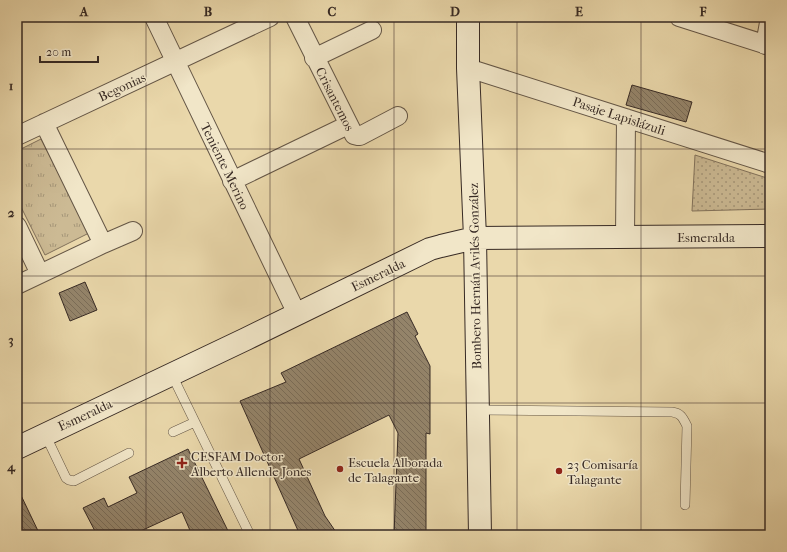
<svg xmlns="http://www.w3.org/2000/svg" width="787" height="552" viewBox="0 0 787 552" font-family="'IM FELL French Canon',serif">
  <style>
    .grass { fill: url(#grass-tufts); stroke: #82725c }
    .park { fill: url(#park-dots); stroke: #82725c }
    .building { fill: url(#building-back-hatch); stroke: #372a24 }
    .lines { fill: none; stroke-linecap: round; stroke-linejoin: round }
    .lane-casing { stroke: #645646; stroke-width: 10 }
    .street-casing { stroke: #645646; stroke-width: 20 }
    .secondary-casing { stroke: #372a24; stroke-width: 24 }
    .lane { stroke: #f1e6c8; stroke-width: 9 }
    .street { stroke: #f1e6c8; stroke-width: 18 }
    .secondary { stroke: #f1e6c8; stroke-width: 22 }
    .grid { fill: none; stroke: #372a24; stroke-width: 1; stroke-opacity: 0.55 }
    .poi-dot { fill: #8f2418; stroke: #f1e6c8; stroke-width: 1.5 }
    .labels { text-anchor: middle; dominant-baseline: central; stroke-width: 3; stroke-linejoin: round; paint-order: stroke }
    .street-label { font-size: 13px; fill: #372a24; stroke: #f1e6c8 }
    .poi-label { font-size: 13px; fill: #372a24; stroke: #f1e6c8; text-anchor: start }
    .neatline { fill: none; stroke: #372a24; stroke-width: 1.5 }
    .grid-label { font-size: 13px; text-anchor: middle; font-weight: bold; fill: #372a24 }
  </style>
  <defs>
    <pattern id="grass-tufts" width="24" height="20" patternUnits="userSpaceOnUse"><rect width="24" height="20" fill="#ccba94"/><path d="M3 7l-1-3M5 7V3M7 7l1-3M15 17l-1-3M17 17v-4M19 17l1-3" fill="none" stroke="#a69779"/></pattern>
    <pattern id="park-dots" width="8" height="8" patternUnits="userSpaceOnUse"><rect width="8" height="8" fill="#ccba94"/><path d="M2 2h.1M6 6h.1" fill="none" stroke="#a69779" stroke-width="1.8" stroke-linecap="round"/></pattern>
    <pattern id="building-back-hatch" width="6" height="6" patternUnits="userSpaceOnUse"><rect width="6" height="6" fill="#94846a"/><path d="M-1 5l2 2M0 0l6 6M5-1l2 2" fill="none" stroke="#7a6c57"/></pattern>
  </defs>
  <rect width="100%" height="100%" fill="#ead8ab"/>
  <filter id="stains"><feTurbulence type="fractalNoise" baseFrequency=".005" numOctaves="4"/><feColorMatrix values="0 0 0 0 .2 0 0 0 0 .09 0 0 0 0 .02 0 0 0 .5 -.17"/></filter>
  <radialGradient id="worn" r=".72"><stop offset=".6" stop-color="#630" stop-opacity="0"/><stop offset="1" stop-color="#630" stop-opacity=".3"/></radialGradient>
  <!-- grass -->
  <path class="grass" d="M41 139 89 233 45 255 17 199V151Z"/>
  <!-- park -->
  <path class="park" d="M695 155 770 179V209L692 211Z"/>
  <!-- building -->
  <path class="building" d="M632 85 692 102 686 122 626 105Z
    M85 282 97 310 70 321 59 293Z
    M407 312 418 334 415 336 430 366V434L426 433V535H394L398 433 389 415 299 459 325 516 338 535H300L240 401 286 382 281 373Z
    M188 449 230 535H192L182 512 132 535H97L83 508 104 498 108 507 137 493 129 477Z
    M17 487 40 535H17Z"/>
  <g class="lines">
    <!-- lane casing -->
    <g class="lane-casing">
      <path id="lane" d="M172 375 250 535
        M478 410 672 412C681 413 683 418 687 426L685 505
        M173 432 195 422
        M45 434 66 478 69 480 74 481 129 453"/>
    </g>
    <!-- street casing -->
    <g class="street-casing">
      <path id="street" d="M154 17 297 314
        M295 17 354 135 358 136H360L398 116
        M679 17 770 46
        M765 45 770 17
        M314 58 372 30
        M468 68 770 164
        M44 123 103 244
        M17 136 270 17
        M232 181 348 125
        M17 226 40 274
        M625 237 626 118
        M17 285 103 244 133 231"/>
    </g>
    <!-- secondary casing -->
    <g class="secondary-casing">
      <path id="secondary" d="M468 17V68L475 238 480 535
        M17 448 246 339 430 249 441 246 475 238 770 236"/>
    </g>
    <!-- lane -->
    <use href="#lane" class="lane"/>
    <!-- street -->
    <use href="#street" class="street"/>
    <!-- secondary -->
    <use href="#secondary" class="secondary"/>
  </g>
  <!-- grid -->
  <path class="grid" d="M146 17V535M270 17V535M394 17V535M517 17V535M641 17V535M17 149H770M17 276H770M17 403H770"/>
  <!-- markers -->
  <g class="poi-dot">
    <path d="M180 457h4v4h4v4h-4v4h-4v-4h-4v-4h4z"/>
    <circle cx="340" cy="469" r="4"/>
    <circle cx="559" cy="471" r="4"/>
  </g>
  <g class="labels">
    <!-- street labels -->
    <g class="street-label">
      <text transform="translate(122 87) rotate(-25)">Begonias</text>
      <text transform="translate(335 99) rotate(63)">Crisantemos</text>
      <text transform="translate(619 116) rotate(18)">Pasaje Lapislázuli</text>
      <text transform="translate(225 166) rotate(64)">Teniente Merino</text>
      <text x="706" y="237">Esmeralda</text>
      <text transform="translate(378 275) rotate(-26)">Esmeralda</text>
      <text transform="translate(475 276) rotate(-91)">Bombero Hernán Avilés González</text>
      <text transform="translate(85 415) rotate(-25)">Esmeralda</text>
    </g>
    <!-- poi labels -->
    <g class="poi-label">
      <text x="191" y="456">CESFAM Doctor<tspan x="191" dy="15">Alberto Allende Jones</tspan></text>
      <text x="348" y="462">Escuela Alborada<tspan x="348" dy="15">de Talagante</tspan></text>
      <text x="567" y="464">23 Comisaría<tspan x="567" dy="15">Talagante</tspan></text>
    </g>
  </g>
  <!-- margin -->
  <rect width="787" height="552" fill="none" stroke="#ead8ab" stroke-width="44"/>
  <!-- scale -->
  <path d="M40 56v6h58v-6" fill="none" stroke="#372a24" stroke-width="2"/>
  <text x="46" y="56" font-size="12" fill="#372a24" stroke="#f1e6c8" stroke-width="3" paint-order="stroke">20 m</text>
  <rect x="22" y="22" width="743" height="508" class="neatline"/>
  <g class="grid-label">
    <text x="84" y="16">A</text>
    <text x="208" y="16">B</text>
    <text x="332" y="16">C</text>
    <text x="455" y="16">D</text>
    <text x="579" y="16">E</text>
    <text x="703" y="16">F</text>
    <text x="11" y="90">1</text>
    <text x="11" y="217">2</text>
    <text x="11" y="344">3</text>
    <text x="11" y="471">4</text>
  </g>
  <rect width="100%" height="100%" filter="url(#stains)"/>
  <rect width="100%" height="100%" fill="url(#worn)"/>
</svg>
